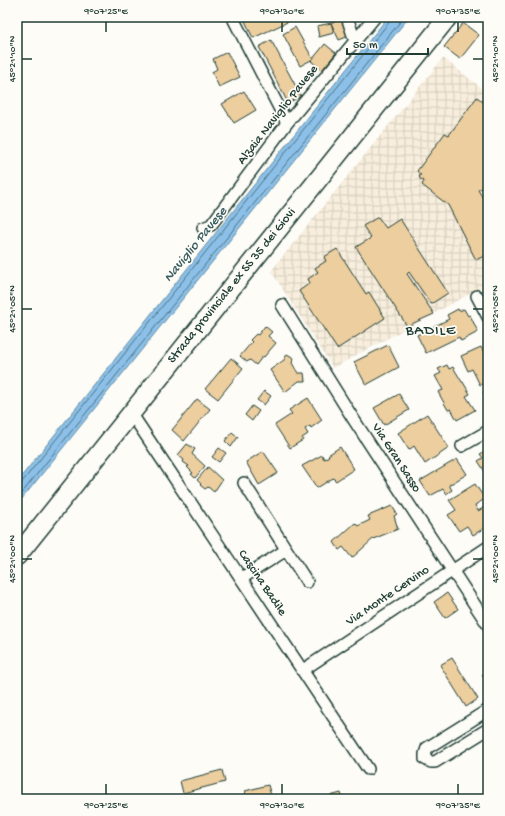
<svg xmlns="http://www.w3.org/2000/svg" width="505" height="816" viewBox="0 0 505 816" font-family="'Gochi Hand',sans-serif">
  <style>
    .industrial { fill: url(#industrial-grid) }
    .water { fill: #8cc0e9; stroke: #608ca1 }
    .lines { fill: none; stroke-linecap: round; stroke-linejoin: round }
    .shore { stroke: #4b717c; stroke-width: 1 }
    .building { fill: #ecce9f; stroke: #1f3d34 }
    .street-casing { stroke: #1f3d34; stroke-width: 14 }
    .primary-casing { stroke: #1f3d34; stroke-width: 21 }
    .street { stroke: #fdfcf7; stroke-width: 11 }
    .primary { stroke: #fdfcf7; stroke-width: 18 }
    .ticks { fill: none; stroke: #1f3d34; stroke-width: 1.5 }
    .labels { text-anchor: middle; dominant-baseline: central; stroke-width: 3.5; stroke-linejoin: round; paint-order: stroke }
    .street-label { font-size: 13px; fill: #1f3d34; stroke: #fdfcf7 }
    .water-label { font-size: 14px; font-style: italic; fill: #3a5e61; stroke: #fdfcf7 }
    .quarter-label { font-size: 15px; letter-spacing: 1px; fill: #1f3d34; stroke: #fdfcf7 }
    .neatline { fill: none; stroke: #1f3d34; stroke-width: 1.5 }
    .ticks-label { font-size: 10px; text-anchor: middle; fill: #1f3d34 }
  </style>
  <defs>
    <pattern id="industrial-grid" width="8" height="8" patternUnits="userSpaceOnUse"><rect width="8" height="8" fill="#f8eedd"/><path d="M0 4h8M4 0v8" fill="none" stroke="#d4cdbe"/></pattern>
  </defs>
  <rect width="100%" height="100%" fill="#fdfcf7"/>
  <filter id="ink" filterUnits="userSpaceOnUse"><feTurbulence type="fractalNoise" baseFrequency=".025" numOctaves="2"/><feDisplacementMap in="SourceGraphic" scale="8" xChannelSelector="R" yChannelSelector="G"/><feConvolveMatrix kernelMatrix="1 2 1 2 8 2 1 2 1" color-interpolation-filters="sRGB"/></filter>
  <g filter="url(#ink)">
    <!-- industrial -->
    <path class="industrial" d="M443 58 488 93V284L333 368 271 271Z"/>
    <!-- water -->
    <path class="water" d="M388 17H409L17 505V482Z"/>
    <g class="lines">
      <!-- shore -->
      <path class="shore" d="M17 484 22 482 74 417 390 21 391 17
        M17 499 404 17"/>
    </g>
    <!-- building -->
    <path class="building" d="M254 17H296V18L253 38 245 21Z
      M341 19 349 36 339 40 331 23Z
      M331 23 334 33 319 37 317 26Z
      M463 23 479 35 460 59 444 47Z
      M295 27 313 59 300 66 283 34Z
      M271 40 301 96 288 103 259 47Z
      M325 44 336 53 322 70 311 61Z
      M227 52 240 77 219 87 212 72 217 69 213 59Z
      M244 91 256 110 234 123 222 104Z
      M477 97 488 106V185L478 190 483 198 488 195V254L476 260 448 205 422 185 424 181 420 179 419 175H421L417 171 445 133 449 135Z
      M378 217 386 228 400 219 448 293 431 304 409 272 407 274 434 314 407 326 356 247 371 238 363 226Z
      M337 249 366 294 369 292 385 318 337 349 299 291 310 283 308 279 318 272 315 268 326 261 324 257Z
      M458 309 459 311 464 309 468 316 470 315 478 332 461 341 459 337 426 353 417 335 449 319 447 315Z
      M265 326 272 332 268 336 276 343 264 357 263 356 256 365 250 360 247 362 240 356 252 342 250 340 256 334 258 335Z
      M388 345 399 367 366 385 354 362Z
      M481 347 488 361V381L480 385 472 369 468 371 461 356Z
      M287 354 294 358 292 363 298 373H304L305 381H299L285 392 270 370 284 360Z
      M231 358 243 368 218 399 205 389Z
      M447 365 449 369 453 367 462 382H463L470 394 466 396 475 410 457 420 451 409 448 410 438 392 443 390 435 376 441 373 438 369Z
      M488 389V402L483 392Z
      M264 391 271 396 264 405 257 400Z
      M399 394 409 410 384 425 374 408Z
      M308 398 322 420 311 428 310 426 305 429 308 434 302 438 303 440 290 448 275 425 292 414 289 410Z
      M197 399 210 409 184 441 172 430Z
      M252 406 259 411 252 421 245 415Z
      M427 414 449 448 425 464 414 446 409 450 398 433Z
      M232 432 238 437 231 447 225 441Z
      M187 444 195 449 192 454 205 466 195 478 191 474 193 473 187 467 189 466 183 462 184 460 178 455Z
      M340 447 354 469 336 481 333 478 317 488 302 466 322 455 324 459 329 456 328 455Z
      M219 448 226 453 219 462 212 457Z
      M488 450V476L478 461 483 458 480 454Z
      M263 451 278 473 259 485 246 462Z
      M457 459 467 474 449 485 452 490 446 494 443 489 430 496 420 481Z
      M208 467 222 480 214 492 208 487 205 489 200 485 201 484 197 480Z
      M475 484 485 499 475 505 478 511 488 505V526L473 535 467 526 459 531 448 515 456 510 449 500Z
      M392 506 397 514 394 516 398 529 373 539 352 558 343 547 339 550 334 542 355 523 358 526 370 520 368 516Z
      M447 593 458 609 445 618 434 602Z
      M452 658 478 699 466 707 440 665Z
      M488 671V684L482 675Z
      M222 770 225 782 183 793 180 781Z
      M268 785 272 799H247L245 791Z
      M341 793 343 799H319Z"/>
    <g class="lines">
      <!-- street casing -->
      <g class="street-casing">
        <path id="street" d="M347 17 355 41
          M234 20 287 123
          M203 228 211 225 287 123 375 17
          M477 296 488 317
          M282 305 354 420 488 625
          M131 413 368 769
          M462 446 488 431
          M244 483 307 582
          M242 578 286 550
          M303 670 488 547
          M488 710 427 748 425 754V759L431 762H435L488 729"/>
      </g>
      <!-- primary casing -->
      <g class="primary-casing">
        <path id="primary" d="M17 556 448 17"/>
      </g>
      <!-- street -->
      <use href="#street" class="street"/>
      <!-- primary -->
      <use href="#primary" class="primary"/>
    </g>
  </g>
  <!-- ticks -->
  <path class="ticks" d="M106 22V32M282 22V32M458 22V32M22 59H32M473 59H483M22 309H32M473 309H483M22 559H32M473 559H483M106 784V794M282 784V794M458 784V794"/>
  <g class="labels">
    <!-- street labels -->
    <g class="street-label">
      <text transform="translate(278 115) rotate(-52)">Alzaia Naviglio Pavese</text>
      <text transform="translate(232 286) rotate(-51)">Strada provinciale ex SS 35 dei Giovi</text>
      <text transform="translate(396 458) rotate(57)">Via Gran Sasso</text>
      <text transform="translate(262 583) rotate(56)">Cascina Badile</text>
      <text transform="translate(388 596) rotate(-34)">Via Monte Cervino</text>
    </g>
    <!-- water labels -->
    <g class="water-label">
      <text transform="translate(196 245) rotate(-51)">Naviglio Pavese</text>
    </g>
    <!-- quarter labels -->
    <g class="quarter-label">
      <text x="431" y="331">BADILE</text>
    </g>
  </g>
  <!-- margin -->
  <rect width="505" height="816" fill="none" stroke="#fdfcf7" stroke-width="44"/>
  <!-- scale -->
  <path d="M347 48v6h81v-6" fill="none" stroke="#1f3d34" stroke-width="2"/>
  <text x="353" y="48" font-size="12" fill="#1f3d34" stroke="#fdfcf7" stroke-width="3" paint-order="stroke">50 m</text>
  <rect x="22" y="22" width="461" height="772" class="neatline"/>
  <g class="ticks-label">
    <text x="106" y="14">9°07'25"E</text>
    <text x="282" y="14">9°07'30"E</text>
    <text x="458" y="14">9°07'35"E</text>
    <text transform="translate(11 59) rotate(-90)" y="4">45°21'10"N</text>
    <text transform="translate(494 59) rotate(-90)" y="4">45°21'10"N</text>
    <text transform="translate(11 309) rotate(-90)" y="4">45°21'05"N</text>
    <text transform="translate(494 309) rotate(-90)" y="4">45°21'05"N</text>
    <text transform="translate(11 559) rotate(-90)" y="4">45°21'00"N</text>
    <text transform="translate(494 559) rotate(-90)" y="4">45°21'00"N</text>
    <text x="106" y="808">9°07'25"E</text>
    <text x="282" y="808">9°07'30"E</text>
    <text x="458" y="808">9°07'35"E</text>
  </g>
</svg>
